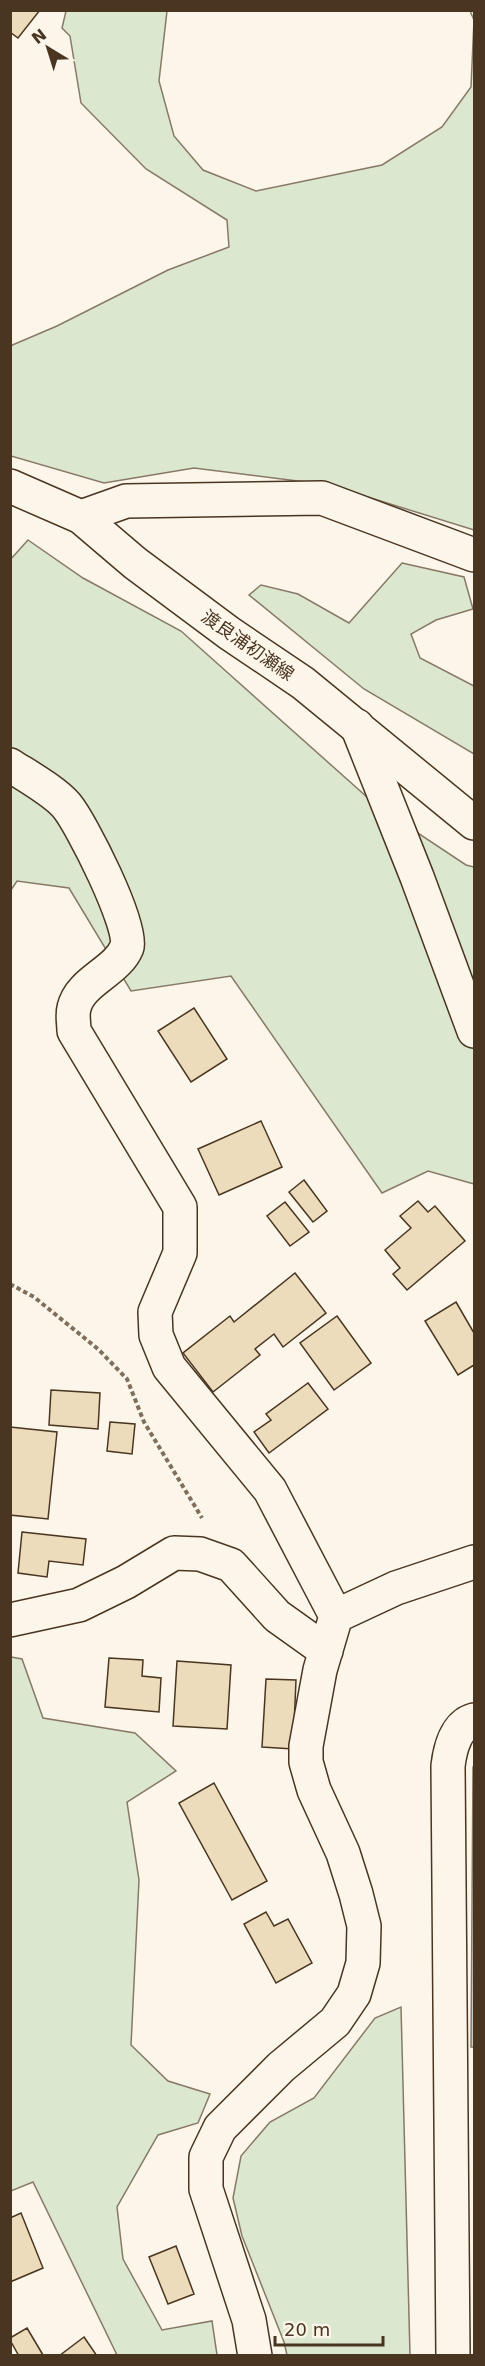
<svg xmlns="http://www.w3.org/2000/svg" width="485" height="2366" viewBox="0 0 485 2366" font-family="'DejaVu Sans','Noto Sans JP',sans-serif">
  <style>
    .green { fill: #dce7d0; stroke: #887966; stroke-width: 1.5 }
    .water { fill: #c9cecd; stroke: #887966; stroke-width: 1.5 }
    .building { fill: #ecdcbc; stroke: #4a3520; stroke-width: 1.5 }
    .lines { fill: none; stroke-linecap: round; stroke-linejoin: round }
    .street-casing { stroke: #4a3520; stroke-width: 36 }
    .secondary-casing { stroke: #4a3520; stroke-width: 36 }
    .path { stroke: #7f6f5c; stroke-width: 4; stroke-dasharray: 4.5 3; stroke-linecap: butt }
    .street { stroke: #fbf6e9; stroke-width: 33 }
    .secondary { stroke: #fbf6e9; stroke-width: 33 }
    .labels { text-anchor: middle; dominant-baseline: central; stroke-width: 4.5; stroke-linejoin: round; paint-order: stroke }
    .street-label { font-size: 18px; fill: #4a3520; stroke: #fbf6e9 }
  </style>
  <rect width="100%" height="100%" fill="#fbf6e9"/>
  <!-- green -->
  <path class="green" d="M66 11H167L159 81 174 136 203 170 256 191 382 165 442 127 471 87 474 20 470 11H474V530L329 485 194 468 104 483 11 456 10 346 57 326 168 270 229 247 227 220 146 169 81 103 70 36 62 28Z
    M28 540 83 578 181 631 377 806 466 865 474 867V1184L428 1171 382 1193 231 976 131 991 69 888 17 881 11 890 10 560Z
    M402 563 464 577 473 609 436 620 411 634 420 658 474 686V754L364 689 249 595 261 585 298 594 349 623Z
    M11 1657 22 1659 43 1718 135 1733 176 1771 127 1802 139 1880 131 2045 168 2081 210 2094 198 2123 158 2135 117 2207 123 2259 162 2330 212 2321 217 2355H117L33 2182 11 2191Z
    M401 2007 410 2355H287L284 2342 242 2236 233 2198 241 2156 270 2122 314 2098 375 2018Z"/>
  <!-- water -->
  <path class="water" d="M473 1767H474V2047H471Z"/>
  <!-- building -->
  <path class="building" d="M10 10H40L18 38 10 32Z
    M194 1008 227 1059 191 1082 158 1031Z
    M261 1121 282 1167 219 1195 198 1149Z
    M304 1180 327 1211 313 1222 289 1192Z
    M418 1201 428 1212 435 1206 465 1241 407 1290 393 1274 400 1268 385 1250 411 1228 400 1216Z
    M285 1202 309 1232 290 1246 267 1216Z
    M295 1273 326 1313 283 1347 274 1334 255 1349 260 1355 213 1392 183 1353 230 1316 234 1322Z
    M456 1302 474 1333V1365L458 1375 425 1321Z
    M337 1316 371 1363 334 1390 300 1343Z
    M308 1383 328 1409 269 1453 254 1432 271 1420 266 1414Z
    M51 1390 100 1393 98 1429 49 1425Z
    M110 1422 135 1424 132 1454 107 1451Z
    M10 1427 57 1432 48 1519 10 1515Z
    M22 1532 86 1539 83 1565 49 1561 47 1577 18 1573Z
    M109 1658 143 1660 142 1676 161 1678 159 1712 105 1707Z
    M177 1661 231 1665 227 1729 173 1726Z
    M266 1679 296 1680 293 1749 262 1747Z
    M214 1783 267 1881 232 1900 179 1803Z
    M266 1912 274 1926 288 1919 312 1963 276 1983 244 1924Z
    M21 2213 43 2268 10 2282V2218Z
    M176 2246 194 2294 168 2304 149 2257Z
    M27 2328 43 2355 42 2356H19L10 2340V2338Z
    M84 2337 97 2356H59Z"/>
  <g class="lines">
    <!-- street casing -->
    <g class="street-casing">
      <path id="street" d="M81 517 126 501 322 498 474 555
        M357 726 417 877 474 1031
        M10 765C27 776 54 791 66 805 81 822 134 928 127 947 117 972 80 981 74 1008 72 1015 74 1024 74 1031L180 1207V1253L155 1312 156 1335 169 1367 270 1490 336 1616 396 1588 474 1562
        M10 1620 79 1605 126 1582 174 1553 200 1554 231 1565 277 1616 326 1651
        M255 2356 249 2320 206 2189V2157L220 2128 281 2067 335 2022 354 1994 363 1963 364 1926 356 1894 343 1853 314 1790 306 1762V1746L320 1670 336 1616
        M453 2356 448 1766C450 1749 456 1725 474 1720"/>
    </g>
    <!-- secondary casing -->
    <g class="secondary-casing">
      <path id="secondary" d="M10 486 81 517 135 563 229 633 303 683 474 823"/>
    </g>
    <!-- path -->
    <path class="path" d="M10 1284 34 1297 98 1349 127 1379 144 1422 202 1518"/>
    <!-- street -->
    <use href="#street" class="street"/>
    <!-- secondary -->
    <use href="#secondary" class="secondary"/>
  </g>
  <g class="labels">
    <!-- street labels -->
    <g class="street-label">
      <text transform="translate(248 645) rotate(35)">渡良浦初瀬線</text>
    </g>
  </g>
  <!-- border -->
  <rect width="485" height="2366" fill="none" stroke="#4a3520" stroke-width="24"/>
  <!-- north arrow -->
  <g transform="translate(48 48) rotate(322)" stroke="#fbf6e9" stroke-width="4.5" paint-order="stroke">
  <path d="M0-4.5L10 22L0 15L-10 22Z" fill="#4a3520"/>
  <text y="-9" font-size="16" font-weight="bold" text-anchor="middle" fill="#4a3520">N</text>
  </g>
  <!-- scale -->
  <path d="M275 2336v9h108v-9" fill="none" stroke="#4a3520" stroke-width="3"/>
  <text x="284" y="2336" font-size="18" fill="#4a3520" stroke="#fbf6e9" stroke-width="4.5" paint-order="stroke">20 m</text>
</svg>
